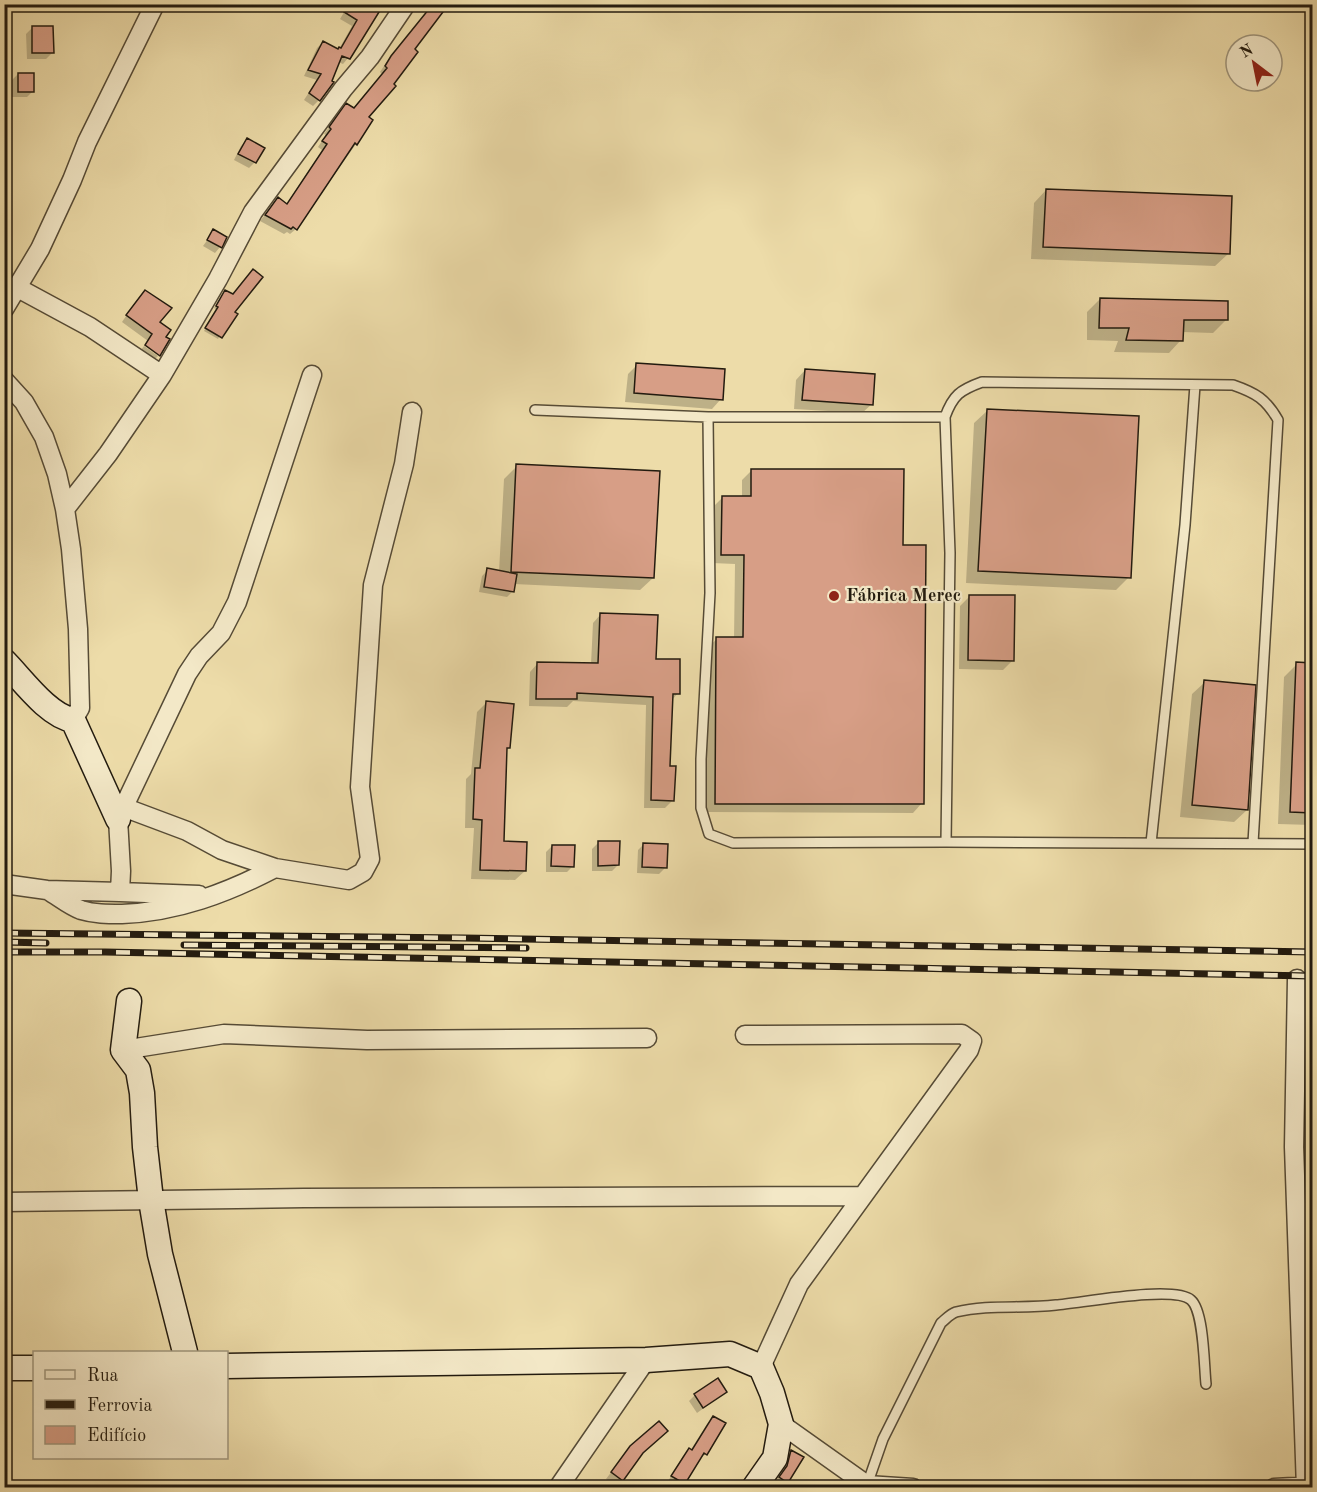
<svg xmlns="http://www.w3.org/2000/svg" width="1317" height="1492" viewBox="0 0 1317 1492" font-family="'Old Standard TT',serif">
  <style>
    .shadow { fill: #0003 }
    .building { fill: #d79e86; stroke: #231b0f; stroke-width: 1.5 }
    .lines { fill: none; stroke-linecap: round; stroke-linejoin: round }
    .lane-casing { stroke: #564b36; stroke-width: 12 }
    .street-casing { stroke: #564b36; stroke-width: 21 }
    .secondary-casing { stroke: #231b0f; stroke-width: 27 }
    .lane { stroke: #f3e8c7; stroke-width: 9 }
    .street { stroke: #f3e8c7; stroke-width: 18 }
    .secondary { stroke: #f3e8c7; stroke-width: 24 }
    .rail-casing { stroke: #231b0f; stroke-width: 7 }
    .rail { stroke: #f3e8c7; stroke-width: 4.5; stroke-dasharray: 14; stroke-linecap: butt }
    .poi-dot { fill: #8f2418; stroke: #f3e8c7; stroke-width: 2 }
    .labels { text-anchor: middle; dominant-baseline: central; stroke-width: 4.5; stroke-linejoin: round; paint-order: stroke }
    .poi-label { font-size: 18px; font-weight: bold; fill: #231b0f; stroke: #f3e8c7; text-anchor: start }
  </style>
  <rect width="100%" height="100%" fill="#eddca9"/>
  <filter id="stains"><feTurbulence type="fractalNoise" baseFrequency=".00333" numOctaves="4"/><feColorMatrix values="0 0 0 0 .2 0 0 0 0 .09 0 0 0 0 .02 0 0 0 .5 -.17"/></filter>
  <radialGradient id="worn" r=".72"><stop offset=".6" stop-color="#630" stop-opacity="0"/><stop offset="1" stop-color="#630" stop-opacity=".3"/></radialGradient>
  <!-- shadow -->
  <path class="shadow" d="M276 4H294L288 11Z
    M349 4H379L348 58 343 64 338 62 319 100 313 106 304 100 317 80 304 76 317 48 323 42 338 50 339 49 352 26 340 19Z
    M419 4H448L413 50 367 118 356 144 296 229 290 234 287 232 284 234 260 221 278 199 286 205 322 150 318 147 326 135 324 134 341 111 353 109 382 74 380 72 386 63 428 12Z
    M32 28 52 53 46 59H27L26 34Z
    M18 74 33 91 27 97H12V80Z
    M247 140 255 162 249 168 234 160 241 146Z
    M1046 190 1228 254 1215 266 1031 259 1034 203Z
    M214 231 220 247 215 253 203 246Z
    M225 292 233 313 218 339 204 331 217 310 214 308Z
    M139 297 158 322 164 337 160 354 146 344 148 341 122 322Z
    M1100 299 1226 320 1213 333 1182 332 1181 340 1169 353 1114 352 1118 341 1087 340V312Z
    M144 346 158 356 153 361 140 351Z
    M637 365 721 399 712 409 625 402 628 374Z
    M805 370 872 404 862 413 794 409 796 380Z
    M987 411 1129 577 1116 590 966 583 974 423Z
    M517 466 653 578 640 590 514 584 513 591 507 597 479 592 482 576 488 570 499 572 504 479Z
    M752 470 902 546 922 803 913 813 706 812 707 648 717 639H734L735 564 712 563 713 507 722 498H742V480Z
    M970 596 1013 660 1003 670 959 669 960 606Z
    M601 614 678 693 672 700 669 768 673 800 665 808H644L646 705 573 701 567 707 529 706 530 672 538 663 591 664 593 623Z
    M1297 664H1312V825L1278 824 1284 677Z
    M1205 682 1247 810 1234 822 1180 817 1192 694Z
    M487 702 509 748 505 751 502 843 525 871 515 880 471 879 474 828H465L466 779 471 774 477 712Z
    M598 843 618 865 612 871H592V849Z
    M644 844 665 868 659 874 637 873 638 850Z
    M552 846 573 866 567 872H546V852Z
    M726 1392 697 1413 689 1401 695 1395Z
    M713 1418 724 1424 706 1454 698 1459 679 1488H674L667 1483 683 1456 690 1451 707 1424Z
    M791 1452 787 1482 780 1488 774 1484 781 1473 785 1457Z
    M625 1454H640L621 1481 625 1485 623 1488H607L611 1482 606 1479Z"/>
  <!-- building -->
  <path class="building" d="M349 4H384L350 59 342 56 332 81 334 82 320 101 309 93 321 74 308 70 323 41 338 49 339 47 341 48 357 20 344 12Z
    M433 4H449L415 49 418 52 394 84 396 86 369 117 373 120 357 145 355 143 297 230 293 227 291 229 265 215 278 197 287 204 327 144 322 141 331 129 329 127 346 103 354 108 387 68 385 66 391 56Z
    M32 26H53L54 53H32Z
    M18 73H34V92H18Z
    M247 138 265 148 256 163 238 154Z
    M1046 189 1232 196 1230 254 1043 247Z
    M213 229 227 237 222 248 207 240Z
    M253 269 263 277 235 312 238 314 222 338 205 328 218 307 216 306 225 290 233 294Z
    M145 290 172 308 160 322 171 330 166 337 170 339 160 356 145 345 152 334 126 315Z
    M1100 298 1228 301V320H1184L1183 341 1126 340 1129 328H1099Z
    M636 363 725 369 723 400 634 393Z
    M805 369 875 374 873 405 802 400Z
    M987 409 1139 416 1131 578 978 571Z
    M516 464 660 471 654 578 511 572Z
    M751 469H904L903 545H926L924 804H715L716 637H743L744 555H721L722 496H751Z
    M487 568 517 574 514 592 484 587Z
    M969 595H1015L1014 661 968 660Z
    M600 613 658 615 656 659H680V694H673L670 766H676L674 801 651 800 653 697 577 693V699H536L537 662 598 663Z
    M1296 662 1312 663V813L1290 812Z
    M1204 680 1256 685 1248 810 1192 805Z
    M486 701 514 704 510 748H507L504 841 527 842 526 871 480 870 482 820 473 819 475 768H480Z
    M598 841H620L619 865 598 866Z
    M643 843 668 844 667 868 642 867Z
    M552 845H575L574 867 551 866Z
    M718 1378 727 1392 703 1408 694 1394Z
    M713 1416 726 1423 707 1455 704 1453 685 1484 671 1476 689 1448 692 1450Z
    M659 1421 668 1431 643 1453 623 1481 611 1472 630 1446Z
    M791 1450 804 1457 788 1483 779 1477 787 1466Z"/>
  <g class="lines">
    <!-- lane casing -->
    <g class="lane-casing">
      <path id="lane" d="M535 410 708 417H945
        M708 417 710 593 701 759V808L709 834 733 843 946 842 1312 844
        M946 842 950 553 945 417C953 395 960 390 982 382L1233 385C1256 393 1266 399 1278 420L1253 843
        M1151 843 1185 525 1195 385
        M867 1485 883 1439 941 1323C946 1319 950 1314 956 1312 989 1304 1022 1309 1056 1305 1082 1303 1174 1285 1191 1300 1204 1311 1204 1366 1206 1384"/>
    </g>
    <!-- street casing -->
    <g class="street-casing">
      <path id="street" d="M16 287 90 327 162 375
        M4 309 40 249 72 180 87 142 155 4
        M4 380 24 402 44 437 57 474 65 509 71 549 78 629 80 708 73 720
        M65 509 108 454 162 375 218 279 253 212 343 89 370 57 406 4
        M123 807 187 831 222 850 275 868 349 880 363 872 370 859 360 787 373 585 404 464 412 412
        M4 884 47 890 120 892 121 871 118 819 187 674 199 656 221 633 237 602 312 375
        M49 891C59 897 70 906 81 910 94 914 107 914 122 914 177 912 227 893 275 868
        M120 892 199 895
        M1297 979 1294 1147 1306 1488
        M745 1035 962 1034 972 1041 969 1050 799 1284 761 1367
        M123 1050 224 1034 367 1040 647 1038
        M4 1202 304 1198 861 1196
        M781 1424 867 1485V1488
        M558 1488 646 1360
        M865 1488 867 1485 913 1488
        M1274 1488 1312 1486"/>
    </g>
    <!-- secondary casing -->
    <g class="secondary-casing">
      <path id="secondary" d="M4 661C22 679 48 716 73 720L118 819
        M129 1001 123 1050 138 1070 142 1093 145 1147 151 1200 160 1254 185 1352
        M226 1366 646 1360 730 1354 761 1367 772 1393 781 1424 775 1458 754 1488
        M4 1368H34"/>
    </g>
    <!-- lane -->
    <use href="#lane" class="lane"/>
    <!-- street -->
    <use href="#street" class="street"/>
    <!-- secondary -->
    <use href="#secondary" class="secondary"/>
    <!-- rail casing -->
    <g class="rail-casing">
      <path id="rail" d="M4 933 464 938 1312 952
        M4 942 46 943
        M184 945 526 948
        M4 952H105L1312 976"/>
    </g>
    <!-- rail -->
    <use href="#rail" class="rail"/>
  </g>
  <!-- markers -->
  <circle class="poi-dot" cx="834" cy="596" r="6"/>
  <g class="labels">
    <!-- poi labels -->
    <g class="poi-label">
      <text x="846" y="596">Fábrica Merec</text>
    </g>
  </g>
  <!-- margin -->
  <rect width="1317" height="1492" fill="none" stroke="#eddca9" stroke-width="24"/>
  <rect x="6" y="6" width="1305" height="1480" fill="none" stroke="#231b0f" stroke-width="3"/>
  <rect x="12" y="12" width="1293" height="1468" fill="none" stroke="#231b0f" stroke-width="1.5"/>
  <!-- legend -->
  <rect x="33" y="1351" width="195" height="108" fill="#f3e8c7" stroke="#a0967d" stroke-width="1.5"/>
  <rect x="45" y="1370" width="30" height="9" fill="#f3e8c7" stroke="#a0967d" stroke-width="1.5"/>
  <text x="87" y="1381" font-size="18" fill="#231b0f">Rua</text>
  <rect x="45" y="1400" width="30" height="9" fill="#231b0f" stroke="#a0967d" stroke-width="1.5"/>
  <text x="87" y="1411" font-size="18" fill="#231b0f">Ferrovia</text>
  <rect x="45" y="1426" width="30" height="18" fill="#d79e86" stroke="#a0967d" stroke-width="1.5"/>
  <text x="87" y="1441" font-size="18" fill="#231b0f">Edifício</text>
  <!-- north arrow -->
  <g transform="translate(1254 63) rotate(328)"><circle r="28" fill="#f3e8c7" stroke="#a0967d" stroke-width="1.5"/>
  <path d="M0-4.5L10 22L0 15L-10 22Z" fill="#8f2418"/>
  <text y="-9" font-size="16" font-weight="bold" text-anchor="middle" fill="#231b0f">N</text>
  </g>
  <rect width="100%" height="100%" filter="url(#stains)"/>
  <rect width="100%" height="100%" fill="url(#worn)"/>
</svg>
